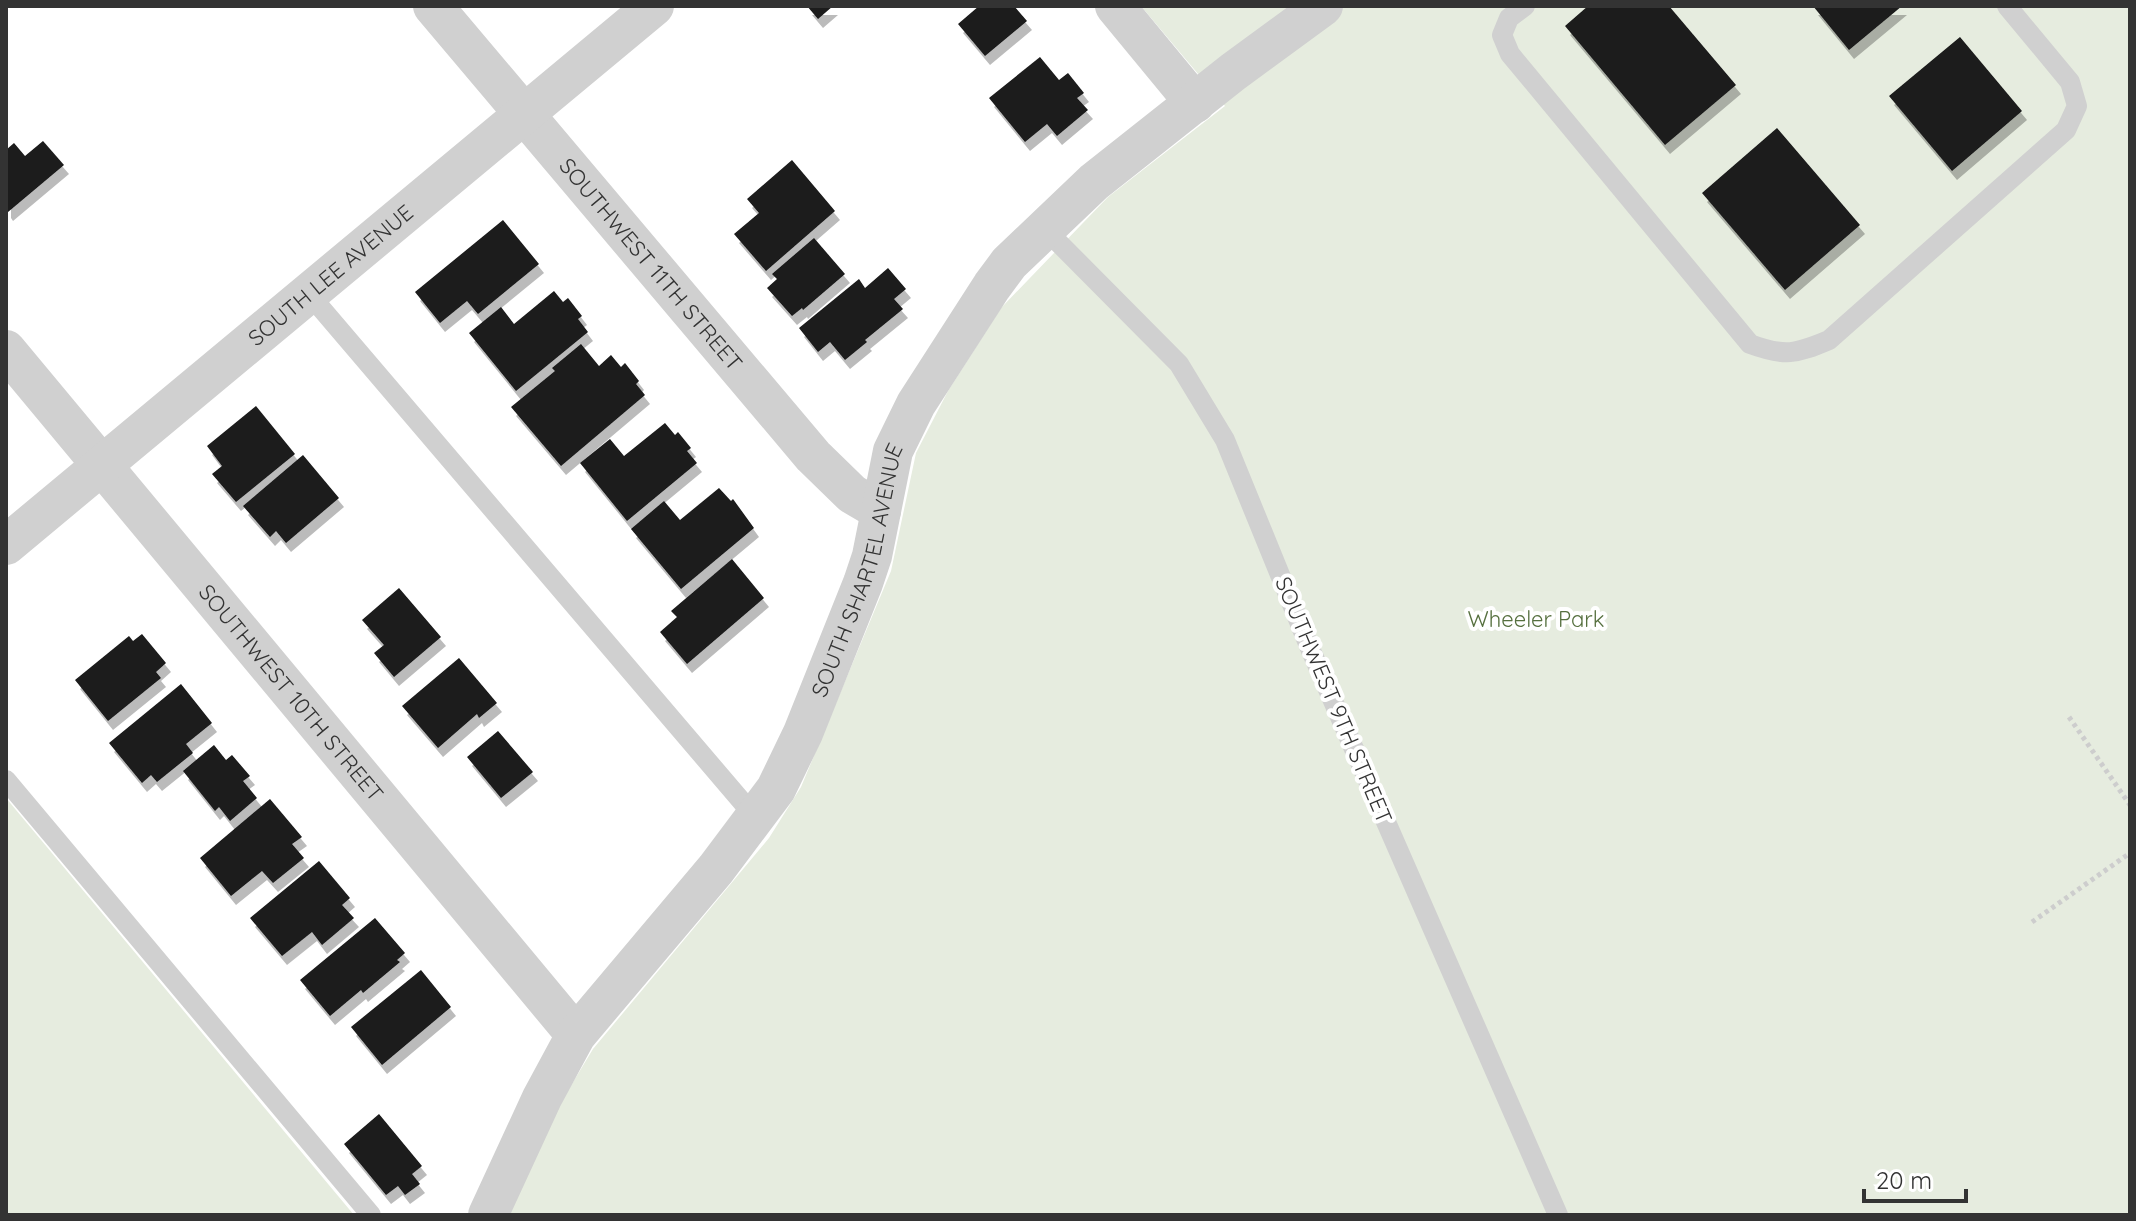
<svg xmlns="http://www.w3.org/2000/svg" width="2136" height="1221" viewBox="0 0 2136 1221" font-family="Quicksand,sans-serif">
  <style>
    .green { fill: #e6ecdf }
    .building { fill: #1a1a1a; filter: url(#shadow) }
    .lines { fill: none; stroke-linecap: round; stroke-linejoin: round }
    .path { stroke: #cdcdcd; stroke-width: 5; stroke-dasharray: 4 4; stroke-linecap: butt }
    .lane { stroke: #d0d0d0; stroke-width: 20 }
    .street { stroke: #d0d0d0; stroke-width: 40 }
    .labels { text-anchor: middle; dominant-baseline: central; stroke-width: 8; stroke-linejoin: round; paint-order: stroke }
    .street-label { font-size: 22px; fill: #333; stroke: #fff }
    .park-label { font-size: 22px; fill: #56703f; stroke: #fff }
  </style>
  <defs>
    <filter id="shadow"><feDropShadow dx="5" dy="9" stdDeviation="0" flood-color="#0004"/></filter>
  </defs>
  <rect width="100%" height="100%" fill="#fff"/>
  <!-- green -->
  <path class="green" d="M1141 6H2130V1215H509L558 1107 593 1049 769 838 801 787 891 571 916 453 948 391 1001 308 1108 197 1225 106Z
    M6 798 354 1215H6Z"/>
  <!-- building -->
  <path class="building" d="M807 6H833L818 19Z
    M979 6H1014L1027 21 985 56 958 24Z
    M1588 6H1669L1736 85 1665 145 1565 26Z
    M1813 6H1902L1849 50Z
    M1960 37 2022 111 1952 171 1889 96Z
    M1040 57 1059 80 1068 73 1084 93 1077 98 1088 110 1057 136 1047 124 1025 142 989 98Z
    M1777 128 1860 225 1785 290 1702 193Z
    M43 141 64 165 8 212 6 209V150L14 143 25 156Z
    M792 160 835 211 766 271 734 234 759 213 747 199Z
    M503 220 539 264 478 314 467 301 440 323 415 292Z
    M814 238 845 274 803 310 802 308 792 316 767 288 777 279 772 274Z
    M888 268 906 289 894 299 903 309 865 340 867 342 845 360 830 342 818 352 799 328 859 279 865 288Z
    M554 291 563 302 568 298 582 316 578 319 588 332 516 391 469 333 501 307 514 324Z
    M581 344 599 366 611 355 621 367 625 363 639 381 636 384 645 395 561 466 511 407 555 371 552 368Z
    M256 406 295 454 236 502 212 474 222 466 207 446Z
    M665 423 675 435 678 432 691 448 687 451 697 463 627 521 580 463 610 439 624 456Z
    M303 455 339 498 286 543 276 531 270 537 243 506Z
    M719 488 731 501 733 499 754 528 681 589 631 529 664 501 680 520Z
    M732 559 764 598 687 664 660 632 677 617 671 611Z
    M399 588 441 637 394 677 374 653 384 645 362 620Z
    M142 634 166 663 156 672 161 678 108 721 75 680 129 636 133 641Z
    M459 658 497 703 479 718 477 714 438 748 402 706Z
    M181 684 212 723 186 744 193 753 157 782 151 775 142 783 109 743Z
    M498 731 533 772 501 798 467 757Z
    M214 745 226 760 232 755 250 776 243 781 257 798 230 821 219 807 215 811 183 771Z
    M270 799 302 837 292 844 304 858 273 883 262 871 231 896 200 858Z
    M319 861 350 898 342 905 354 918 322 945 312 932 282 956 250 918Z
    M375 918 405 953 397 960 400 962 363 993 361 990 330 1016 300 980Z
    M421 970 451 1007 382 1065 351 1027Z
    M379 1114 422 1166 412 1174 420 1184 405 1195 398 1186 386 1195 344 1144Z"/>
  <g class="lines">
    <!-- path -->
    <path class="path" d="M2069 717 2130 805
      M2032 922 2130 853"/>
    <!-- lane -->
    <path class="lane" d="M1525 6 1509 18 1502 35 1510 54 1750 344C1785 357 1796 354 1829 340L2066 130 2077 106 2070 82 2007 6
      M1045 229 1179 364 1225 440 1309 646 1558 1215
      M309 294 756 818
      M6 780 371 1215"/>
    <!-- street -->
    <g class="street">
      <path id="s1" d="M433 6 813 456 852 494 881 511"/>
      <path d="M1115 6 1195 103"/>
      <path id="s2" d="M6 350 576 1035"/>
      <path id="s3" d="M6 545 654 6"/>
      <path id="s4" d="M488 1215 542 1098 576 1035 716 869 776 789 803 733 863 583 872 556 893 451 916 404 992 286 1009 263 1094 182 1233 72 1323 6"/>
    </g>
  </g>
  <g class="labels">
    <!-- street labels -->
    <g class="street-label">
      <text stroke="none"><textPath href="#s1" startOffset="338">SOUTHWEST 11TH STREET</textPath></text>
      <text stroke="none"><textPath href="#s3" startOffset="422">SOUTH LEE AVENUE</textPath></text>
      <text stroke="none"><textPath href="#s4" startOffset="752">SOUTH SHARTEL AVENUE</textPath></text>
      <text stroke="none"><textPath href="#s2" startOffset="446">SOUTHWEST 10TH STREET</textPath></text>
      <text transform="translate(1334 700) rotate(67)">SOUTHWEST 9TH STREET</text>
    </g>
    <!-- park labels -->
    <g class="park-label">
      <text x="1536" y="619">Wheeler Park</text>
    </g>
  </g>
  <!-- border -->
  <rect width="2136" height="1221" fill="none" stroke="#333333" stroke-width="16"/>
  <!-- scale -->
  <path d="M1864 1189v12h102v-12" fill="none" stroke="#333333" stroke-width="4"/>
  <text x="1876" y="1189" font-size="24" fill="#333333" stroke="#ffffff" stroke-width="6" paint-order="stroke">20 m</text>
</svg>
